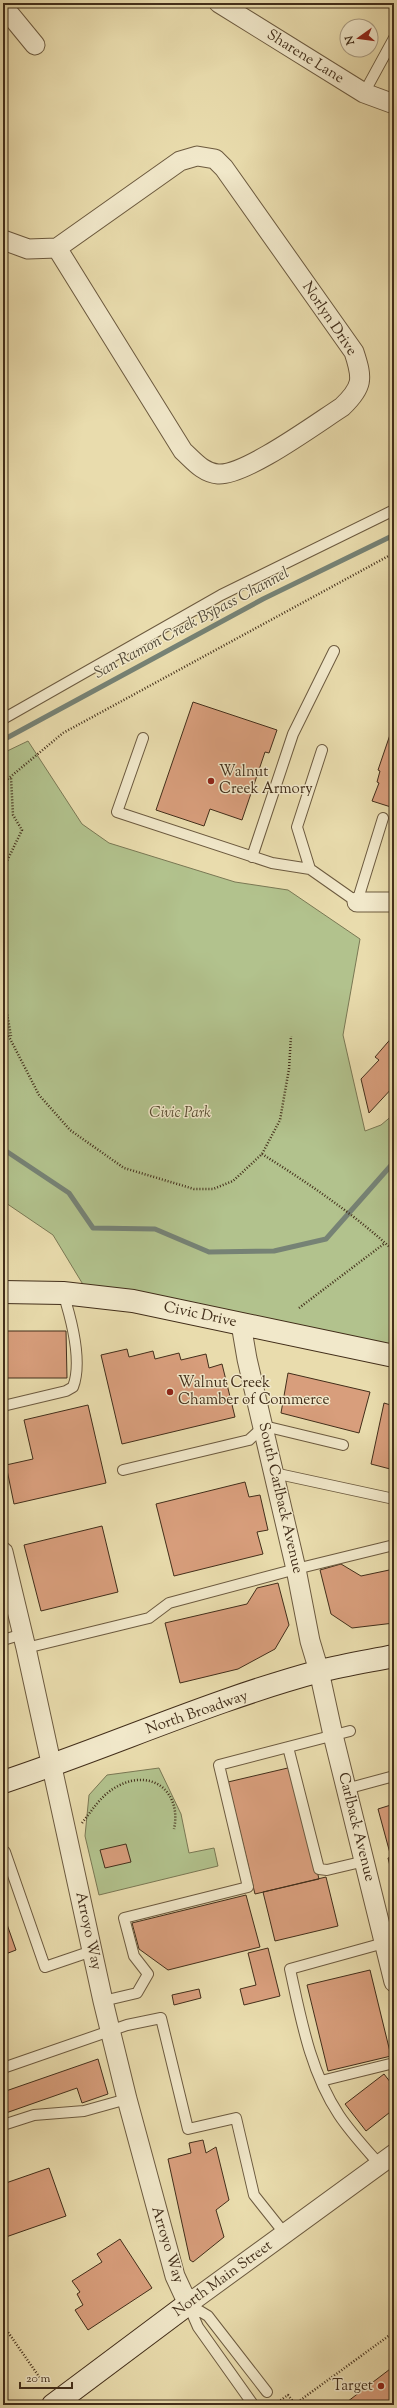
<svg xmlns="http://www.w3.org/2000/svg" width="397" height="2408" viewBox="0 0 397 2408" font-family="'Sorts Mill Goudy',serif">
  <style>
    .green { fill: #b2c28d; stroke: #7a7854 }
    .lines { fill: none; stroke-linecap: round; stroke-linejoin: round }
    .stream { stroke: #768275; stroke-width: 5 }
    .building { fill: #d89e7c; stroke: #422e1a }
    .lane-casing { stroke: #6c5a3f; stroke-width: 12 }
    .street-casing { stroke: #6c5a3f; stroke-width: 21 }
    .secondary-casing { stroke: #422e1a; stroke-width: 24 }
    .path { stroke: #422e1a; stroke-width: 2.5; stroke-dasharray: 1 2; stroke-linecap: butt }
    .lane { stroke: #f1e8ca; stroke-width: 10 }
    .street { stroke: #f1e8ca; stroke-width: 19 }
    .secondary { stroke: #f1e8ca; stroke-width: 22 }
    .poi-dot { fill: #8f2418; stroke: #f1e8ca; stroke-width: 1.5 }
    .labels { text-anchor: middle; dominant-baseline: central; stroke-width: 3; stroke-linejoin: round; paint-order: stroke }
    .street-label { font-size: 15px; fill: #422e1a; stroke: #f1e8ca }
    .poi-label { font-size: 15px; fill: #422e1a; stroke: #f1e8ca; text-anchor: start }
    .park-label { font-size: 15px; font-style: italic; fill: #584c31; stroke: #f1e8ca }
    .water-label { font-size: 16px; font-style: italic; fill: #534a38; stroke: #f1e8ca }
  </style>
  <rect width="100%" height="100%" fill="#e9dcad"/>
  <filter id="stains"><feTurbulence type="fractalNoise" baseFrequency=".005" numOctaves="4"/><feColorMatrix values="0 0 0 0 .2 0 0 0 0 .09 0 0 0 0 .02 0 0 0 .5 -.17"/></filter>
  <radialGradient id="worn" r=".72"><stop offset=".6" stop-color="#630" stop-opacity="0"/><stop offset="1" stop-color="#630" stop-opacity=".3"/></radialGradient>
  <!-- green -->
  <path class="green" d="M28 741 82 824 109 843 235 882 288 890 360 939 343 1035 365 1131 381 1125 394 1114V1356L90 1296 53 1235 3 1201V753Z
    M159 1768 181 1814 189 1853 214 1848 218 1866 99 1895 85 1836 89 1795 107 1775Z"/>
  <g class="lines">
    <!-- stream -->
    <path class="stream" d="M3 740 263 599 394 535
      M3 1149 69 1193 93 1228 155 1229 209 1252 274 1251 326 1239 394 1162"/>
  </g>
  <!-- building -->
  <path class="building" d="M193 702 277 730 269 753 265 752 242 820 210 809 204 826 156 810Z
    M394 723V808L372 801 379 783 377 782 380 771 378 770Z
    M394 1035V1086L369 1113 361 1079 379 1060 375 1057Z
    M3 1331H66L67 1378H3Z
    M127 1349 129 1357 153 1351 155 1359 179 1353 181 1360 206 1354 209 1368 222 1364 235 1417 122 1444 101 1355Z
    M288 1373 370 1392 359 1433 281 1413Z
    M384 1403 394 1406V1470L371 1464Z
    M88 1405 106 1483 14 1504 6 1465 33 1459 24 1420Z
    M245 1482 249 1497 260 1495 268 1530 257 1532 263 1554 174 1576 156 1504Z
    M102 1526 118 1592 41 1611 24 1545Z
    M341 1564 361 1576 394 1569V1623L352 1628 331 1614 320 1570Z
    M278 1583 289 1625 275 1649 238 1669 180 1683 165 1623 247 1604 257 1588Z
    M292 1767 319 1879 255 1894 228 1782Z
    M394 1804V1856L391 1857 378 1809Z
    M126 1844 131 1862 105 1868 100 1850Z
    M394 1856V1882L388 1858Z
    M326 1877 338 1926 275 1941 263 1892Z
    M246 1895 260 1947 168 1970 139 1949 132 1923Z
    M3 1913 16 1950 3 1955Z
    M268 1948 280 1996 244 2005 240 1989 256 1985 248 1953Z
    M370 1970 391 2056 328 2071 307 1985Z
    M199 1989 201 1998 174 2005 172 1995Z
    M98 2059 108 2094 82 2103 77 2088 3 2114V2092Z
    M384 2074 394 2087V2109L366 2131 345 2104Z
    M203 2140 206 2153 216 2147 229 2200 216 2210 224 2237 193 2262 190 2260 168 2159 191 2153 189 2143Z
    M49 2168 66 2216 3 2238V2184Z
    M120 2239 152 2288 88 2330 75 2310 83 2305 77 2294 80 2292 72 2281 102 2262 97 2254Z
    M394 2366V2405H343Z"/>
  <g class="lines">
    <!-- lane casing -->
    <g class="lane-casing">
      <path id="lane" d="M364 93 394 38
        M3 719 221 595 394 510
        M143 738 117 812 272 863 310 869
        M322 750 297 827 310 869 357 902 383 818
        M252 857 293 734 334 651
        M3 1406 66 1391 73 1387C83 1361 71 1318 63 1293
        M123 1470 249 1440 264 1426 343 1445
        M274 1473 394 1499
        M3 1640 23 1634
        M26 1648 149 1618 169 1603 296 1569 394 1545
        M288 1747 319 1869 327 1870 365 1861
        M346 1789 394 1776
        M3 1852H5L45 1967 92 1951
        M103 2001 137 1993 148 1974 134 1956 124 1918 248 1887 219 1765 350 1731
        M3 2068 127 2025 161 2018 188 2129 236 2118 254 2195 285 2234
        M321 2081 394 2063
        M3 2125 34 2115 84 2111 127 2099
        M380 2165C366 2149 351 2133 339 2115 310 2071 301 2019 290 1969L384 1943
        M188 2304 208 2316 267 2392
        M188 2304 198 2327 252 2403"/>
    </g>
    <!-- street casing -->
    <g class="street-casing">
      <path id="street" d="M219 3 364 93 394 104
        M3 6 35 45
        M197 156 215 159 224 168 354 352C363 379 363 387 342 407 317 423 245 476 218 474 203 473 193 460 183 451L57 248 180 161Z
        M3 240 28 249 57 248
        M357 902H394
        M241 1324 247 1359 296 1569 310 1641 319 1671 333 1735 394 1982
        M3 1552 26 1648 103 2001 127 2099 175 2276 188 2304 394 2154"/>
    </g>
    <!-- secondary casing -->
    <g class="secondary-casing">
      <path id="secondary" d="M3 1292 63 1293 133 1301 394 1356
        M3 1782C109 1747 212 1700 320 1671 344 1665 369 1661 394 1656
        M53 2405 188 2304"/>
    </g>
    <!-- path -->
    <path class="path" d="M3 783 63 733 394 553
      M3 881 7 861 22 830 13 815 11 778
      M3 991 11 1036
      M3 1025 39 1095 70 1130 124 1168 194 1189H213L233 1181 262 1154 280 1120 289 1069 291 1036
      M262 1154C308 1183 354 1214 394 1251
      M299 1308 385 1243
      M82 1823C93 1809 102 1794 118 1786 152 1768 182 1792 174 1829
      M3 2325 40 2378
      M278 2402 288 2395 295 2404 394 2332"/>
    <!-- lane -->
    <use href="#lane" class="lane"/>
    <!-- street -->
    <use href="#street" class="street"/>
    <!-- secondary -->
    <use href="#secondary" class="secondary"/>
  </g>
  <!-- markers -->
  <g class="poi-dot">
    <circle cx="211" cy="781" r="4"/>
    <circle cx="170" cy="1392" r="4"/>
    <circle cx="381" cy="2386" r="4"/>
  </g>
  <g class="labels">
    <!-- street labels -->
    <g class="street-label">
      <text transform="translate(305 57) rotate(32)">Sharene Lane</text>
      <text transform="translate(329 319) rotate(56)">Norlyn Drive</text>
      <text transform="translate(200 1315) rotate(12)">Civic Drive</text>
      <text transform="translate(280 1498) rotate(77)">South Carlback Avenue</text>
      <text transform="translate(197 1713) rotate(-19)">North Broadway</text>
      <text transform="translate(356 1827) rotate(76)">Carlback Avenue</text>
      <text transform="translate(88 1931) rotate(78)">Arroyo Way</text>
      <text transform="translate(167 2245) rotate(73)">Arroyo Way</text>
      <text transform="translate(223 2279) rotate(-36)">North Main Street</text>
    </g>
    <!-- poi labels -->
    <g class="poi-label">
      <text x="219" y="772">Walnut<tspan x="219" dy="17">Creek Armory</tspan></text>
      <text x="178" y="1383">Walnut Creek<tspan x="178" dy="17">Chamber of Commerce</tspan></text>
      <text x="373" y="2386" text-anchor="end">Target</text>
    </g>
    <!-- park labels -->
    <g class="park-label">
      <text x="180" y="1113">Civic Park</text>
    </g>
    <!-- water labels -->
    <g class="water-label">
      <text transform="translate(192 624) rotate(-28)">San Ramon Creek Bypass Channel</text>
    </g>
  </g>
  <!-- margin -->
  <rect width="397" height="2408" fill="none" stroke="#e9dcad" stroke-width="16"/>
  <rect x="4" y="4" width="389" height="2400" fill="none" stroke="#422e1a" stroke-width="2"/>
  <rect x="8" y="8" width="381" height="2392" fill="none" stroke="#422e1a"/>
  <!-- north arrow -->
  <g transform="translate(359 38) rotate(256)"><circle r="19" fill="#f1e8ca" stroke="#ab9e84"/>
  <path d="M0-3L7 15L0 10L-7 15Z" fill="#8f2418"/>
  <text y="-6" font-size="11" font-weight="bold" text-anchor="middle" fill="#422e1a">N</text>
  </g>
  <!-- scale -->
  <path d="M20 2382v6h52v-6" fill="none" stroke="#422e1a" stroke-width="2"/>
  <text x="26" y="2382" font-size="12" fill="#422e1a" stroke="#f1e8ca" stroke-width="3" paint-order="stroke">20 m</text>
  <rect width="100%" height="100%" filter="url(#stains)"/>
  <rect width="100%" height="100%" fill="url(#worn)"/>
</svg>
